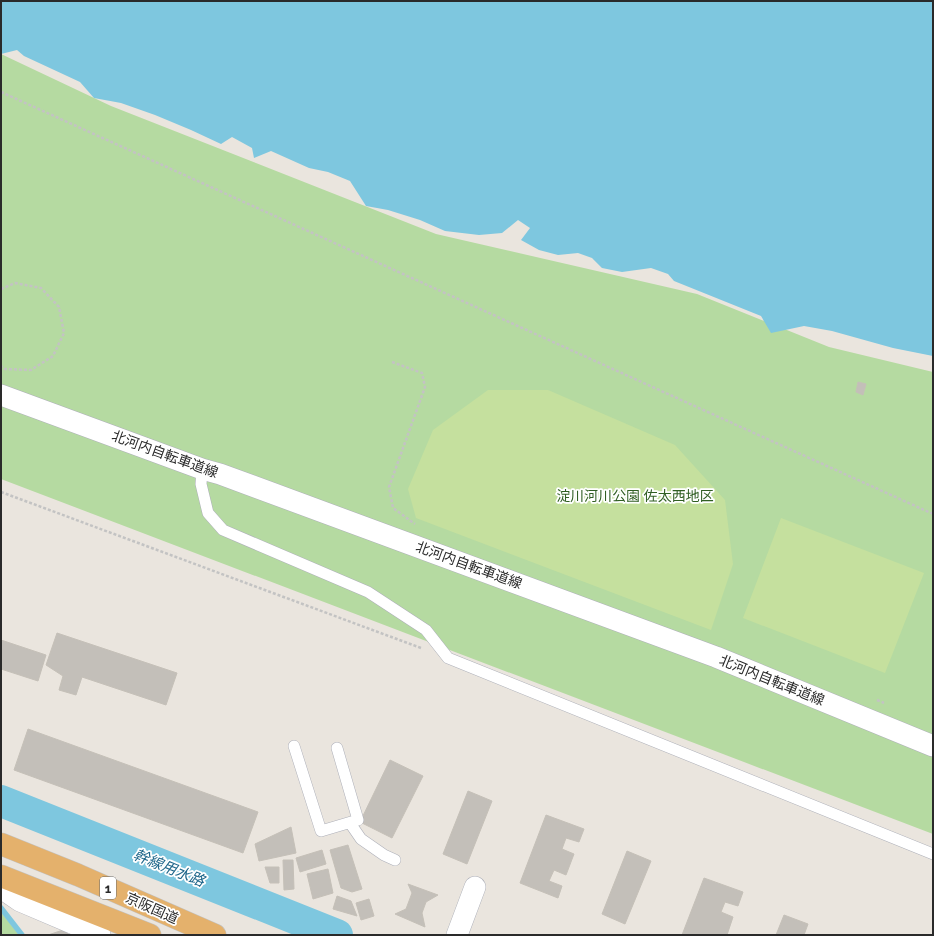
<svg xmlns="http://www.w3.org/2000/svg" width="934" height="936" viewBox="0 0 934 936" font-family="Raleway,'Noto Sans JP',sans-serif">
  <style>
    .green { fill: #b5daa1 }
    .pitch { fill: #c5e09e }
    .water { fill: #7ec7df }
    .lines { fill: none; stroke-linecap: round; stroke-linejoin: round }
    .stream { stroke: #7ec7df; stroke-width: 5.5 }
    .river { stroke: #7ec7df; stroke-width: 32 }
    .building { fill: #c3bfb9; stroke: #c5c0b8 }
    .service-casing { stroke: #aeb0b9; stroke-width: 12 }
    .minor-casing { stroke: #aeb0b9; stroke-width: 22 }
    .trunk-casing { stroke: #c3c3c3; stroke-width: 23 }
    .path { stroke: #c3c3c3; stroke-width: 2.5; stroke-dasharray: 3 2; stroke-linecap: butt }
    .service { stroke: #fff; stroke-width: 11 }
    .minor { stroke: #fff; stroke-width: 21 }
    .trunk { stroke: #e4b16c; stroke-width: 22 }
    .labels { text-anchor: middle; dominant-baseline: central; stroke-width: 3.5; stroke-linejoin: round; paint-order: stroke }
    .shield { fill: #fff; stroke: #6a6a6a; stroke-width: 1 }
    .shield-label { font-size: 13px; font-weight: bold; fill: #2a2a2a }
    .street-label { font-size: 14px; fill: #2a2a2a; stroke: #fff }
    .park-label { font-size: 14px; fill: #305e23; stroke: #fff }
    .water-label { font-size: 15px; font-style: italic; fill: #1e668a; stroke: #fff }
  </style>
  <rect width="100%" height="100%" fill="#eae5de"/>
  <!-- green -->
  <path class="green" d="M1 54 111 106 436 234 697 294 829 347 933 372V834L1 479Z
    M1 912 19 935H1Z"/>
  <!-- pitch -->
  <path class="pitch" d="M488 390H548L675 445 725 500 733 564 711 630 416 518 408 489 433 430Z
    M781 518 924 573 885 673 743 618Z"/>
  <!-- water -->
  <path class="water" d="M1 1H933V356L893 348 832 331 804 326 771 333 761 316 674 281 668 274 651 268 622 272 602 268 592 258 578 253 558 255 539 250 521 240 530 228 518 220 502 233 479 235 445 231 420 220 388 210 366 206 350 181 328 172 309 168 271 151 254 158 252 148 232 137 221 144 191 130 155 115 121 103 94 98 80 82 24 56 17 50 1 54Z"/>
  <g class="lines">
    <!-- stream -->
    <path class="stream" d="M1 908 22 935"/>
    <!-- river -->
    <path class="river" d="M1 801 337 935"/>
  </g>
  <!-- building -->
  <path class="building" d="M858 382 866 384 863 395 856 392Z
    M57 633 177 673 166 705 82 677 76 695 59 690 63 676 46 665Z
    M1 640 46 655 38 681 1 669Z
    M28 729 258 812 243 853 14 770Z
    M390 760 423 776 392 838 360 822Z
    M468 791 492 801 467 864 443 854Z
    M546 815 584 829 579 842 566 838 562 849 574 854 566 875 554 870 549 881 562 886 558 898 520 883Z
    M291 827 296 853 259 861 255 844Z
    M348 845 362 889 352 892 341 888 330 850Z
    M322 850 326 864 300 872 296 858Z
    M627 851 651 861 625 924 602 914Z
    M283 860H293L294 889 284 890Z
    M265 867H279V883H270Z
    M328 869 333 893 313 899 307 874Z
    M704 878 743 892 738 906 725 902 721 912 733 917 727 935 712 934V935H682Z
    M408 884 438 895 426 902 422 913 425 927 395 914 406 909 412 893Z
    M337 896 351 901 357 916 333 909Z
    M369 899 374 916 361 920 356 903Z
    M784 915 808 924 804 935H776Z
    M66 929 68 935H48Z"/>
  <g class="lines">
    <!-- service casing -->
    <g class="service-casing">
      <path id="service" d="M202 469 201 484 208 513 223 530 368 592 426 630 448 658 933 854
        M294 746 321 831 358 820 337 748
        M350 823 361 839 384 855 395 860"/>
    </g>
    <!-- minor casing -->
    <g class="minor-casing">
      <path id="minor" d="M1 395 202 469 220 474 716 657 933 746
        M1 888 20 901 100 935
        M457 935 475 887"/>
    </g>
    <!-- trunk casing -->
    <g class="trunk-casing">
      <path id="trunk" d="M1 844 78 875 215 935
        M1 876 150 935"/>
    </g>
    <!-- path -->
    <path class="path" d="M1 92 933 514
      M1 289 15 283 41 288 59 307 64 333 53 356 31 370 5 369 1 366
      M392 362 422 373 425 387 389 487 393 508 415 524
      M1 492 421 648
      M877 700 884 703"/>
    <!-- service -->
    <use href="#service" class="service"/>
    <!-- minor -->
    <use href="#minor" class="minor"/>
    <!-- trunk -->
    <use href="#trunk" class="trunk"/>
  </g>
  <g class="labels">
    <!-- shield labels -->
    <rect class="shield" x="100" y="877" width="16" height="22" rx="3"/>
    <g class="shield-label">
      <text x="108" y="888">1</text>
    </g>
    <!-- street labels -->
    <g class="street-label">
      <text transform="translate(165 454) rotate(20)">北河内自転車道線</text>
      <text transform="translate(469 565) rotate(20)">北河内自転車道線</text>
      <text transform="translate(772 680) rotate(22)">北河内自転車道線</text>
      <text transform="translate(152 908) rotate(24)">京阪国道</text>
    </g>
    <!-- park labels -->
    <g class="park-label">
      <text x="635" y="496">淀川河川公園 佐太西地区</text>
    </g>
    <!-- water labels -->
    <g class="water-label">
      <text transform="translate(169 868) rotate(22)">幹線用水路</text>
    </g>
  </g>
  <!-- border -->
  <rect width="934" height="936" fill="none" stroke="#2a2a2a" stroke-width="4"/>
</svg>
